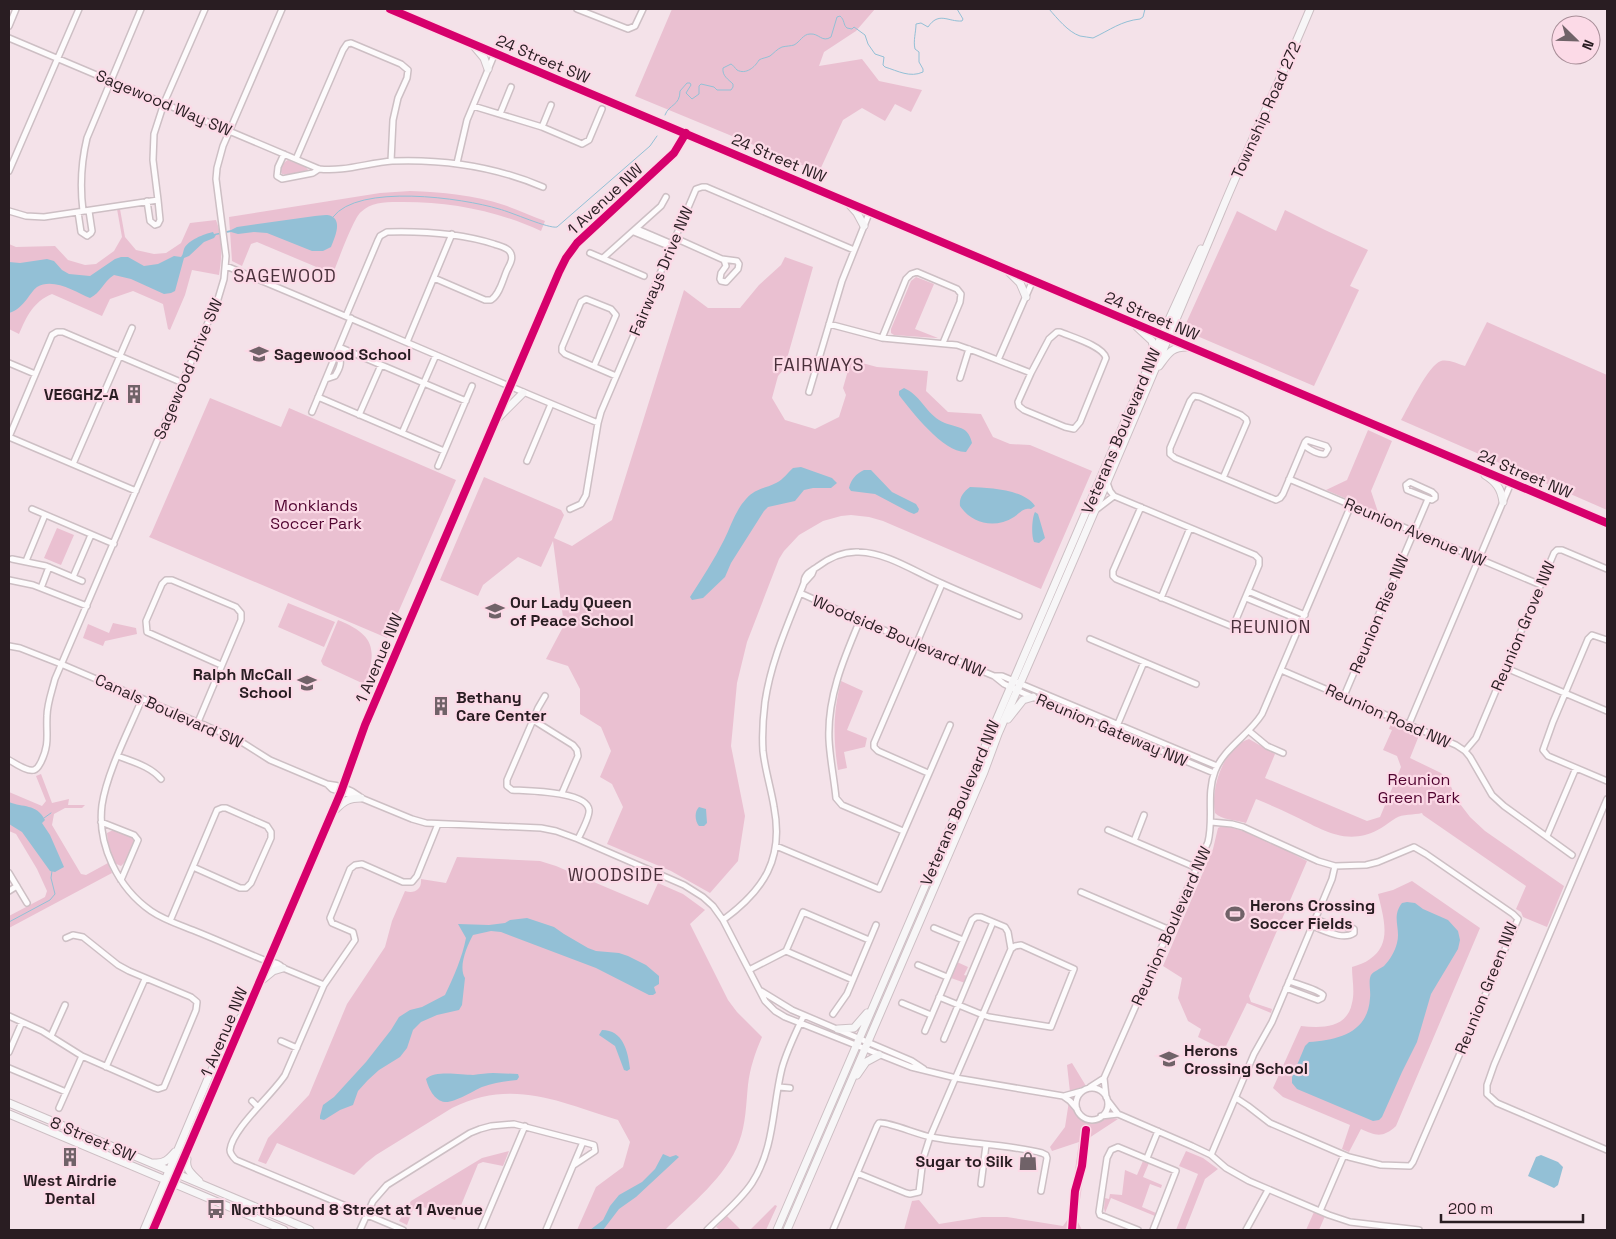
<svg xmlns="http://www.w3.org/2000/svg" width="1616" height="1239" viewBox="0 0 1616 1239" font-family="'Space Grotesk',sans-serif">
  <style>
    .green { fill: #eac0d1 }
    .water { fill: #93c0d6 }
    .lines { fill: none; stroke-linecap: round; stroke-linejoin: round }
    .stream { stroke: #93c0d6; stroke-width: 1 }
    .street-casing { stroke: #cdbfc4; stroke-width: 8 }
    .secondary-casing { stroke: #cdbfc4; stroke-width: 9 }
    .street { stroke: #fdfbfc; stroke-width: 5 }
    .secondary { stroke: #f7f6f7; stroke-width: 7 }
    .cycleway-casing { stroke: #fcdae7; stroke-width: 11 }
    .cycleway { stroke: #d6006c; stroke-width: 8 }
    .labels { text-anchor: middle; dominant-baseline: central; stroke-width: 4.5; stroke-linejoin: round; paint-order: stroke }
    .street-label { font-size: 16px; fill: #291d22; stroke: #fcdae7 }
    .poi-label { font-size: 16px; font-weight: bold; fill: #291d22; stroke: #fcdae7; text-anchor: start }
    .park-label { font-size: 16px; fill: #510430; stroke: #fcdae7 }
    .neighbourhood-label { font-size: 18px; letter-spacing: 1px; fill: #4a303b; stroke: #fcdae7 }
  </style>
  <rect width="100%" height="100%" fill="#f4e2e9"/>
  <!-- green -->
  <path class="green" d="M672 9H875L856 31 824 52 819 66 862 59 879 81 922 90 911 112 895 104 885 121 862 108 843 120 819 172 635 96Z
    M288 160 306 167 308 170 288 175 282 174C279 169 283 162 288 160Z
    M410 191C442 192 474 195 504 205 518 210 531 216 545 221L541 231C497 211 452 202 404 202 389 202 372 201 361 212 354 217 337 263 333 274L257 242 251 244 242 266 232 261 229 217 380 193Z
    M117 209H120L125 237 136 250 154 254 166 253 181 243 190 223 216 220C223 237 222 257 219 275L192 270 185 295 170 330 168 329 163 304 133 291 110 299 102 316 52 294C33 302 27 316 19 334L9 329V244L16 247 55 246 68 260 85 265 96 264 114 251 122 237Z
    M1285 210 1325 230 1368 250 1350 286 1359 290 1314 386 1183 330 1237 211 1276 231Z
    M785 257 813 267 784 369 778 376 772 398 785 420 815 429 839 417 846 395 843 388 851 360 877 367 928 371 926 391 948 412 981 414 993 437 1010 444 1030 445 1092 471 1041 589 883 521 869 517 851 515 841 516 823 521 799 535 784 551 779 559 747 642 737 683 731 746 745 816 738 861 710 893 671 871 607 844 623 807 612 784 600 777 611 751 601 727 580 714V689L568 666 546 659 564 625 553 541 541 567 518 557 483 585 478 596 440 580 484 477 561 510 564 515 554 538 572 546 612 520 684 290 708 308H740L759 285 781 265Z
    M916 277 934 284 915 329 938 338H936L894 335 891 333V329L911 281Z
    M1487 322 1607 375V510L1401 420C1408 408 1429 364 1441 361 1448 359 1458 364 1465 366Z
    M210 398 281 427 289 408 456 480 387 638 149 537 151 534Z
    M1368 430 1392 441 1371 491 1378 512 1326 490 1347 480Z
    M57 528 74 535 61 565 44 558Z
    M288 603 335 622 324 647 278 627Z
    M338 620C373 634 379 649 364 684L323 665 321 661Z
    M113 623 136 628 137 634 105 641 103 646 83 638 88 624 109 633Z
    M841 681 863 691 847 730 867 738 865 747 844 752 847 768 838 770C833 739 833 712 841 681Z
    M1392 721 1420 733 1410 758 1441 773 1449 782 1457 800 1470 817 1485 831 1564 886 1547 927 1523 917 1521 912 1516 909 1526 886 1423 815 1422 813C1414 815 1402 814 1396 818 1385 825 1379 831 1365 835 1338 842 1316 826 1292 815 1280 809 1268 804 1256 799L1246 823C1237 820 1221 820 1215 813 1210 789 1224 746 1249 739L1275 754 1265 778 1367 821 1380 817 1401 767 1397 756 1383 750 1392 730 1389 729Z
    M41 774 52 803 69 799 68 805H85L82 808H65L54 814 52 825 81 874 86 875 108 863 112 873 9 928V916L45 897 47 891 37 869 16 834 9 831V792L42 806 46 801 36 776Z
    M1222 826C1249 829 1283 849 1307 861L1249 996 1251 1002 1272 1009 1271 1013 1247 1003 1224 1050 1198 1037 1201 1029 1188 1021 1178 998 1182 978 1163 966 1213 849 1218 828Z
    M113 830 130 836 134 841 126 861 121 866 114 863 108 844 107 833Z
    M457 857 540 861 556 866 648 905 658 883 683 894 705 910 690 924 728 1000 737 1012 762 1037C755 1053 750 1068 748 1085 746 1104 746 1124 739 1142 727 1176 690 1205 665 1230H577L596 1187 623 1167 630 1142 618 1120C559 1102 513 1078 452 1108L376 1155 366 1163 354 1175 277 1143 266 1164 258 1161 268 1138 309 1095 347 1004 385 947 392 921 405 891C414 894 422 890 421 879L446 883Z
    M1412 881 1480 928 1396 1126C1383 1138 1376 1136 1361 1129L1349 1152 1342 1149 1350 1125 1283 1097 1273 1088 1301 1026C1321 1028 1347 1029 1352 1003 1355 992 1352 979 1352 967 1358 965 1365 963 1370 959 1393 944 1383 916 1378 894L1393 890Z
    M957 962 968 967 964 975 968 976 965 983 951 978Z
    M1072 1063 1086 1086 1070 1092 1067 1065Z
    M1069 1101C1073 1106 1076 1113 1082 1118 1094 1127 1105 1115 1118 1119L1089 1138 1077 1220 1082 1230H904L912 1201 919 1200 939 1224 982 1217H1007L1063 1226 1068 1219 1079 1142 1052 1151 1050 1147 1065 1127Z
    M509 1151 503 1166 483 1162 478 1164 455 1220 421 1206 413 1209 407 1225 399 1221 411 1201 482 1158Z
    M1186 1151 1203 1158 1218 1169 1205 1179 1185 1230H1176L1198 1174 1179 1166Z
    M1143 1161 1149 1163 1143 1177 1162 1185 1161 1188 1150 1184 1142 1207 1156 1213 1155 1216 1111 1198 1105 1213 1104 1208 1105 1198 1109 1199 1110 1194 1122 1195 1125 1170 1137 1175Z
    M775 1205 777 1206 766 1230H750Z
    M1314 1212 1325 1216 1319 1230H1306Z
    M727 1216 741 1230H720L716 1227Z"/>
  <!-- water -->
  <path class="water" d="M315 216C319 216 327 214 331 216 343 221 334 239 331 247L323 251H312L267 233 254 232 238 234 231 232 216 235 214 238 204 242 189 256 184 258 175 291 171 293 164 294 131 279 114 275C103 282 101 293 90 298 76 292 53 277 37 287 33 290 30 295 27 299 22 305 17 311 9 313V262L20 263 47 259 54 261 62 270 69 274 90 276 115 259 121 257H128L144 266 158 264 174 256 181 257C183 255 183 252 184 249 188 240 204 234 213 232L214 234 231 230 237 227Z
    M904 388C920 395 925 411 939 420 953 429 968 423 972 443L966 452C944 453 912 412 899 395V391Z
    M801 467 832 478 837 483 831 488H813L804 490 795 501 768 507 764 511 731 563 725 577 703 598 692 600 690 597C702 578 714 560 724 540 731 526 735 511 746 499 756 488 764 489 776 483 784 479 787 473 793 468Z
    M864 470H871L892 492 916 504 919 509 918 512 914 514 909 512 875 494 851 491 849 488C851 479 856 474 864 470Z
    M970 487C989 488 1024 489 1035 506L1031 509C1023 508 1020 513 1014 517 995 529 972 524 960 506 959 498 963 492 970 487Z
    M1035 512 1038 514 1045 538 1039 543 1034 542C1031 536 1032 517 1035 512Z
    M9 802C23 808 36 803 45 820L42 823 50 835 64 867 55 872 50 871 22 832 9 824Z
    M699 807 706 809 707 823 704 826H699C695 821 694 812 699 807Z
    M1407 902 1415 903 1423 909 1448 920 1458 931 1460 940 1458 949 1431 994 1417 1042 1402 1072 1382 1117 1379 1120 1373 1121 1297 1089 1292 1083V1077L1305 1046 1309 1042C1338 1040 1368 1033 1370 998 1371 991 1368 981 1371 975 1374 971 1380 969 1384 966 1390 960 1395 951 1397 943 1401 928 1391 917 1402 903Z
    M527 918 554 927 564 934 588 948 596 951 619 953 628 956 646 965 659 976V984L654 987 656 993 653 995H649L596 968 501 932 491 931 473 935C467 946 458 967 465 978L462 1005 459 1010 437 1015 421 1022 413 1030 407 1048 400 1057 379 1070 368 1080 358 1091 353 1105 340 1110 324 1120 320 1119V1116L323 1105 334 1097 366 1062 391 1030 399 1017 410 1010 422 1007 445 995C454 976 462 958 466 938L458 924 489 925 505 923 510 920Z
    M602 1030C623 1030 628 1051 630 1069L627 1071 624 1070 615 1046 599 1035Z
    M493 1073 518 1074 519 1077 517 1080C505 1081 494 1083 482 1087 473 1091 454 1103 445 1102 434 1101 428 1087 426 1079 435 1070 461 1075 473 1075 480 1074 487 1073 493 1073Z
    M663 1154 670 1157 676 1155 679 1157 636 1197 619 1209 603 1230H590L603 1220 610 1206 619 1195 642 1182 655 1169Z
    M1541 1155 1558 1162 1563 1167 1558 1185 1554 1188 1528 1176 1536 1157Z"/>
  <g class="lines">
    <!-- stream -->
    <path class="stream" d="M1049 9C1057 18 1068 32 1080 36 1084 37 1089 37 1093 38 1110 30 1121 21 1140 19L1143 17 1145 9
      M665 115C669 104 680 106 680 91L687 83H690L691 85 686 93 692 99 699 94V86L701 84 714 87 717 90H731L733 87V84C728 79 722 76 723 68L731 64C733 65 735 68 737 70 746 75 755 67 759 60 762 58 766 58 770 56 774 53 777 49 782 47 786 46 791 46 794 45 800 42 803 34 810 34 819 33 822 43 831 37L837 17 840 16C845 20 843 25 847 28L852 29 854 27 865 35 868 44 875 54 884 57 883 65 885 67C898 71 910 78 923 72V69L919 62V52L915 49C913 41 916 32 916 24L921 23 928 27C939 11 948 22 962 21L963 19 957 9
      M333 217C358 183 463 198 499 209 511 212 549 229 557 227L650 146 657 136
      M44 818 51 813
      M9 922 50 900 55 894 51 878 52 871"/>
    <!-- street casing -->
    <g class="street-casing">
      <path id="street" d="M577 9 628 29 635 26 643 9
        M9 26 16 9
        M9 38 319 169C343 172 368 163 392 161 443 159 496 167 543 187
        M473 106 542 127 582 144 589 140 602 109
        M500 114 511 87
        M542 127 551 105
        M284 154 278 167 277 176 282 179 313 173 319 169
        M296 159 343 50 347 44 351 43 401 64 408 70 407 78 398 98 393 120 391 161
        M457 163 467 120 495 53
        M9 171 79 9
        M147 201 150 221 155 225 158 224 160 220 158 200
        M9 211 26 216 44 217 158 200 153 160 154 134 164 103 205 9
        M83 211C80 187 81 163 87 138L141 9
        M78 212 81 232 87 236 91 233 92 231 89 211
        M637 229 672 244
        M634 232 671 247
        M675 238 724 260 726 266 721 273 720 279 721 281 726 282 738 269 739 264 737 261 722 259
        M590 253 644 276
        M603 258 661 206 666 197
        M226 266C350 317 473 372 598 423
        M346 316 378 240 380 236 387 232C423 231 459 233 494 244 499 246 507 247 510 252 514 258 510 264 507 270 503 279 500 294 491 300H485L434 278
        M829 324 882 338 957 345 977 352 1031 373
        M1057 332H1060C1072 337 1103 346 1106 358L1080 422 1074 429 1065 427 1024 410 1019 406 1018 402 1031 373 1049 339Z
        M882 338 906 279 911 274 917 272 957 289 961 294 960 302 943 343
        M407 342 452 234
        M339 347 466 401
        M998 360 1033 280
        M9 363 35 374
        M594 366 616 315 611 309 586 299 581 302 562 347V351L565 354 616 376
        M960 378 969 349
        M326 379 335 376C340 368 343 361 337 353
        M809 392 842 281 870 211
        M318 397 444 451
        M312 412 351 318
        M359 415 381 365
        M402 433 436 355
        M9 437 52 335 57 332H63L183 383
        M9 437 136 491
        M1307 440 1326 446 1328 449 1325 454C1319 455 1310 450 1305 446V442Z
        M527 461 551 404
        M73 464 132 328
        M438 466 472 386
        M1223 478 1247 422 1246 419 1241 415 1200 397 1194 396 1190 401 1170 448V454L1175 458 1276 500 1280 498 1283 494 1305 442
        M1289 479 1541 585
        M1410 482 1432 492 1435 495V498L1432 500 1407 490 1406 485Z
        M1107 483 1110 491 1114 496 1255 555 1259 559V565L1235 622 1231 626 1116 579 1113 576V571L1141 507
        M32 509 114 544
        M570 509 581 504 586 495 598 423 601 412 696 189 702 187H706L854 250
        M1097 509 1114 496
        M12 559 46 566 82 581
        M26 561 45 515
        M73 577 91 535
        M9 580 33 585 87 606
        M804 583 812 574 814 569
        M41 588 49 567
        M1248 591 1305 615
        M800 593 860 620 994 676 1004 684 1023 693 1214 773
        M1161 598 1190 528
        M1246 598 1302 621
        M860 620C844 658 827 697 829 740 830 759 834 778 836 798L842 805 903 831
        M1090 639 1196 684
        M9 646 20 648 61 664 204 725 240 741 270 760 327 784 332 789 361 798 412 819 426 823 541 828 556 831 578 839 684 885 703 897 713 906 723 920 765 1001 775 1011 785 1017 911 1067 956 1078 1063 1096 1070 1101 1077 1109
        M1506 668 1607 711
        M1281 670 1456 745 1465 751 1470 757 1492 795 1504 806 1572 855
        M994 676H1002L1217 766
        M1344 696 1428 499
        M142 699C129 730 107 772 102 805 97 845 118 888 151 911 164 920 180 925 195 931 220 941 244 952 269 962L273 966 283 968 324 985
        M533 720 538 708 545 696
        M198 722 241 620V613L236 607 172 580H166L162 584 146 621 147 632 221 665
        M1409 724 1511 483
        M1117 726 1144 662
        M1249 731 1267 746 1283 753
        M1465 751 1476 738 1554 553 1557 550H1562L1607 569
        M118 756C133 762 150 766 161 779
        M9 760C15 763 27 772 34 770 38 769 39 765 41 762 50 743 46 735 47 716 47 704 52 691 55 679L218 299 224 279 226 256 216 179 217 168 223 146 282 9
        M928 773 878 751 874 747V743L942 584
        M1607 781 1548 756 1543 750 1553 722 1588 639 1592 635 1607 640
        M327 784C339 785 350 789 359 796
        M562 793 578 756 577 750 573 745 533 720 507 780V786L512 790C527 791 587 791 589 810 590 816 581 833 578 839
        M1607 799 1494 1065 1487 1085V1094L1497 1103 1607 1150
        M101 822 134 835 138 840 121 880
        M1211 822 1232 824 1243 827 1318 861 1335 866 1366 865 1378 862 1414 847 1426 854 1513 914 1518 919 1413 1162 1410 1166 1381 1165 1349 1157 1270 1123 1248 1106 1236 1098
        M1108 830 1197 868
        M1547 836 1576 768
        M1134 841 1144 815
        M776 846 879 889 950 725
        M9 873 27 903
        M9 891 17 886
        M1081 892 1170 930
        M723 920C764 890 784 859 774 807 771 788 765 770 763 751 762 735 763 718 765 702 771 660 789 622 804 583 804 574 810 572 817 567 830 557 843 551 859 552 888 553 915 572 941 583 967 595 993 605 1019 616
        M170 921 217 810 222 808H226L267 826 271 832V838L251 883 246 888H240L193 867
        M1312 926C1324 930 1343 941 1354 933V929L1352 928 1331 925 1315 919
        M934 928 963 940
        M786 951 853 980
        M269 962C275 962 279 963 283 968
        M918 965 947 977
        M749 970 786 951 803 912 869 940
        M1286 988 1318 1000 1322 998 1323 995C1319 990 1297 984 1289 981
        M761 991 792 1010 912 1061 924 1069
        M902 1003 931 1015
        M833 1014 847 994 876 925
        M9 1016 42 1031 82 1056 155 1088 158 1089 164 1087 196 1010 197 1002 191 997 129 971 118 965 83 937 73 935 66 938
        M925 1031 972 920 976 917H981L1005 927 1008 932 1011 949
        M51 1036 65 1005
        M944 1039 993 922
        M281 1041 297 1048
        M9 1052 22 1022
        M106 1067 145 979
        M9 1068 66 1092
        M779 1087 790 1088
        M1090 1087 1104 1078
        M1076 1104a16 16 0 1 1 32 0a16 16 0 1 1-32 0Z
        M1064 1096 1082 1091
        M1106 1097 1104 1078 1208 842C1214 818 1206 794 1215 771 1224 748 1249 735 1262 714L1351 505
        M252 1101 258 1107
        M1108 1101 1118 1114
        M59 1108 82 1056
        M1101 1116 1118 1114 1192 1146 1211 1155 1226 1168 1249 1181 1329 1215 1350 1222 1419 1230
        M1211 1155 1254 1054 1272 1022 1332 879 1335 866
        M1147 1158 1158 1131
        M574 1165 595 1151 594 1145 583 1142
        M857 1173 906 1193 910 1194 919 1192 923 1159 930 1137 1011 949 1015 946 1021 945 1074 969 1051 1027 989 1017 983 1015 939 997
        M981 1184 986 1145
        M1320 1211 1344 1155
        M360 1230 373 1201 387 1185 470 1133 480 1129 491 1126 514 1124 583 1142 546 1230
        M403 1230 236 1160C233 1157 230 1154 230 1150 232 1129 273 1094 285 1075L324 985 355 940 353 932 332 923 330 918 350 869 355 865 362 864 403 882H412L417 876 438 824
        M481 1230 525 1126
        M707 1230C722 1215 740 1201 752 1183 775 1147 772 1108 782 1068 787 1050 796 1032 804 1015
        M833 1230 877 1126 879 1123C886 1121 919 1135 931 1137 967 1144 1006 1144 1042 1153L1046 1155 1047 1158 1041 1191
        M1138 1230 1100 1215 1099 1212 1107 1158 1111 1150 1118 1147 1176 1171 1153 1230
        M1246 1230 1268 1190"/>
    </g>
    <!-- secondary casing -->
    <g class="secondary-casing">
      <path id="secondary" d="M390 9 1607 523
        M474 46 484 58 488 69
        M848 203 857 213 864 226
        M1009 272 1020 283 1026 297
        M1137 327 1152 341 1155 352
        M1159 366C1168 354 1171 347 1187 347
        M498 418 523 393
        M1485 475C1496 482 1501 488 1503 502
        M1008 719 1023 700 1033 697
        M336 809C344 801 349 798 361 798
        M262 980 273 971 283 968
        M838 1029 854 1028 867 1013
        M857 1075 866 1062 879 1055
        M9 1103 310 1230
        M9 1114 284 1230
        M187 1159C185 1170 192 1174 199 1181
        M154 1163C164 1164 169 1159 175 1152
        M144 1230 209 1076 219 1055 241 1017
        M153 1230 341 792 365 725 559 272 566 258 577 243 674 153 686 133
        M777 1230 1162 335 1201 249
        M787 1230 984 772 998 734C1074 561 1148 387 1221 212 1249 144 1282 77 1310 9"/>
    </g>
    <!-- street -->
    <use href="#street" class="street"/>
    <!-- secondary -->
    <use href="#secondary" class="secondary"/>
    <!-- cycleway casing -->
    <g class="cycleway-casing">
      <path id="cycleway" d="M390 9 1607 523
        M153 1230 341 792 365 725 559 272 566 258 577 243 674 153 686 133
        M1072 1230 1075 1191 1082 1166 1086 1130"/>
    </g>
    <!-- cycleway -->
    <use href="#cycleway" class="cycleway"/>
  </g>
  <!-- icons -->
  <defs>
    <g id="school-bare" transform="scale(1.5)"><path d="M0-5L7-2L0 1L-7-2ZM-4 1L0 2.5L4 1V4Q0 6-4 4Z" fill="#706268" stroke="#fcdae7" stroke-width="2.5" paint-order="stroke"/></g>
    <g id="building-bare" transform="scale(1.5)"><path d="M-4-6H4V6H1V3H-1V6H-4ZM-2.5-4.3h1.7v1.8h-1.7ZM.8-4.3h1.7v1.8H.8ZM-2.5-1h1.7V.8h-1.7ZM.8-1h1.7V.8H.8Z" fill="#706268" stroke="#fcdae7" stroke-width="2.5" paint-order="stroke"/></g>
    <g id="stadium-bare" transform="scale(1.5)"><path d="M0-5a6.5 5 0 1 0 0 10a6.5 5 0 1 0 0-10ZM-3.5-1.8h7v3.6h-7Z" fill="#706268" stroke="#fcdae7" stroke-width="2.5" paint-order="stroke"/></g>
    <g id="shop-bare" transform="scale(1.5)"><path d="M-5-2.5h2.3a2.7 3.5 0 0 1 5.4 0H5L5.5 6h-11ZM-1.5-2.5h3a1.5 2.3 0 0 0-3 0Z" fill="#706268" stroke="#fcdae7" stroke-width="2.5" paint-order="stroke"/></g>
    <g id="bus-bare" transform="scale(1.5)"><path d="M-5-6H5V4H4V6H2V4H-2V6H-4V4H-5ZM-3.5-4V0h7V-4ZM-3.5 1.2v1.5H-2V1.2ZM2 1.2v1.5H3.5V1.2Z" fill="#706268" stroke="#fcdae7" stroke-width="2.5" paint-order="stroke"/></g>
  </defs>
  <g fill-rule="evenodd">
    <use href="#school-bare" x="259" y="354"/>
    <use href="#building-bare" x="134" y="394"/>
    <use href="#school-bare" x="495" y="611"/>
    <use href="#school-bare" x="307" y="683"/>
    <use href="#building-bare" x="441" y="706"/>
    <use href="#stadium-bare" x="1235" y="914"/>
    <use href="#school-bare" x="1169" y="1059"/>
    <use href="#building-bare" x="70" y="1157"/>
    <use href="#shop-bare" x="1028" y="1161"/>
    <use href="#bus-bare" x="216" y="1209"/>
  </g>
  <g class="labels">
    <!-- street labels -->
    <g class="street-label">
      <text transform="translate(543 59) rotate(23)">24 Street SW</text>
      <text transform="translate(164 103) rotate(23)">Sagewood Way SW</text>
      <text transform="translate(1266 110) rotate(-66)">Township Road 272</text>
      <text transform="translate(779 158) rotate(23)">24 Street NW</text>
      <text transform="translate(605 199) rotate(-43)">1 Avenue NW</text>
      <text transform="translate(661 271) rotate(-67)">Fairways Drive NW</text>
      <text transform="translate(1152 316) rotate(23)">24 Street NW</text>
      <text transform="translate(188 369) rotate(-67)">Sagewood Drive SW</text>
      <text transform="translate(1121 431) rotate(-67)">Veterans Boulevard NW</text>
      <text transform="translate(1525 474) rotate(23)">24 Street NW</text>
      <text transform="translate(1415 532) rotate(23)">Reunion Avenue NW</text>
      <text transform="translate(1379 614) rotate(-67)">Reunion Rise NW</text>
      <text transform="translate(1523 626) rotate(-67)">Reunion Grove NW</text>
      <text transform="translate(899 636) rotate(23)">Woodside Boulevard NW</text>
      <text transform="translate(379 658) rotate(-67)">1 Avenue NW</text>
      <text transform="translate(169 711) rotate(24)">Canals Boulevard SW</text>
      <text transform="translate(1388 716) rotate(24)">Reunion Road NW</text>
      <text transform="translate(1112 730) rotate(23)">Reunion Gateway NW</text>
      <text transform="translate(960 803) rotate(-67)">Veterans Boulevard NW</text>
      <text transform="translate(1171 926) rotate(-66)">Reunion Boulevard NW</text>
      <text transform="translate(1486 988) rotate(-68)">Reunion Green NW</text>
      <text transform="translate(224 1032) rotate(-67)">1 Avenue NW</text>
      <text transform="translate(93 1139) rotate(23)">8 Street SW</text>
    </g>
    <!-- poi labels -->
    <g class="poi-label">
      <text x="274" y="354">Sagewood School</text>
      <text x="119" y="394" text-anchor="end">VE6GHZ-A</text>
      <text x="510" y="602">Our Lady Queen<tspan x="510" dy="18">of Peace School</tspan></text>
      <text x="292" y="674" text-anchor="end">Ralph McCall<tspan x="292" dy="18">School</tspan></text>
      <text x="456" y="697">Bethany<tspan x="456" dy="18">Care Center</tspan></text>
      <text x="1250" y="905">Herons Crossing<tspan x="1250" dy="18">Soccer Fields</tspan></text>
      <text x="1184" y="1050">Herons<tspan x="1184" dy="18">Crossing School</tspan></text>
      <text x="1013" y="1161" text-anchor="end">Sugar to Silk</text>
      <text x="70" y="1180" text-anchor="middle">West Airdrie<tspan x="70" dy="18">Dental</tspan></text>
      <text x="231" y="1209">Northbound 8 Street at 1 Avenue</text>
    </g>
    <!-- park labels -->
    <g class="park-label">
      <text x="316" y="505">Monklands<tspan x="316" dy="18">Soccer Park</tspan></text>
      <text x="1419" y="779">Reunion<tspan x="1419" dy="18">Green Park</tspan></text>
    </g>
    <!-- neighbourhood labels -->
    <g class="neighbourhood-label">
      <text x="285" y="275">SAGEWOOD</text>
      <text x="819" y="364">FAIRWAYS</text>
      <text x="1271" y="626">REUNION</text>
      <text x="616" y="874">WOODSIDE</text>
    </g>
  </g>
  <!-- border -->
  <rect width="1616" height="1239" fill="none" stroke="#291d22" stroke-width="20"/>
  <!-- north arrow -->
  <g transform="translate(1576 40) rotate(113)"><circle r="24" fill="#fcdae7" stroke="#a88e98"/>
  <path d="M0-4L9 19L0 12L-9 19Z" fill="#706268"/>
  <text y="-8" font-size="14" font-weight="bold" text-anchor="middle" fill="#291d22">N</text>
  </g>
  <!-- scale -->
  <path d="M1441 1214v8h142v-8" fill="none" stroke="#291d22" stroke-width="2.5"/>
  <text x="1448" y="1214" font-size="15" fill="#291d22" stroke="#fcdae7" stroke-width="4" paint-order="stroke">200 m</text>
</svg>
